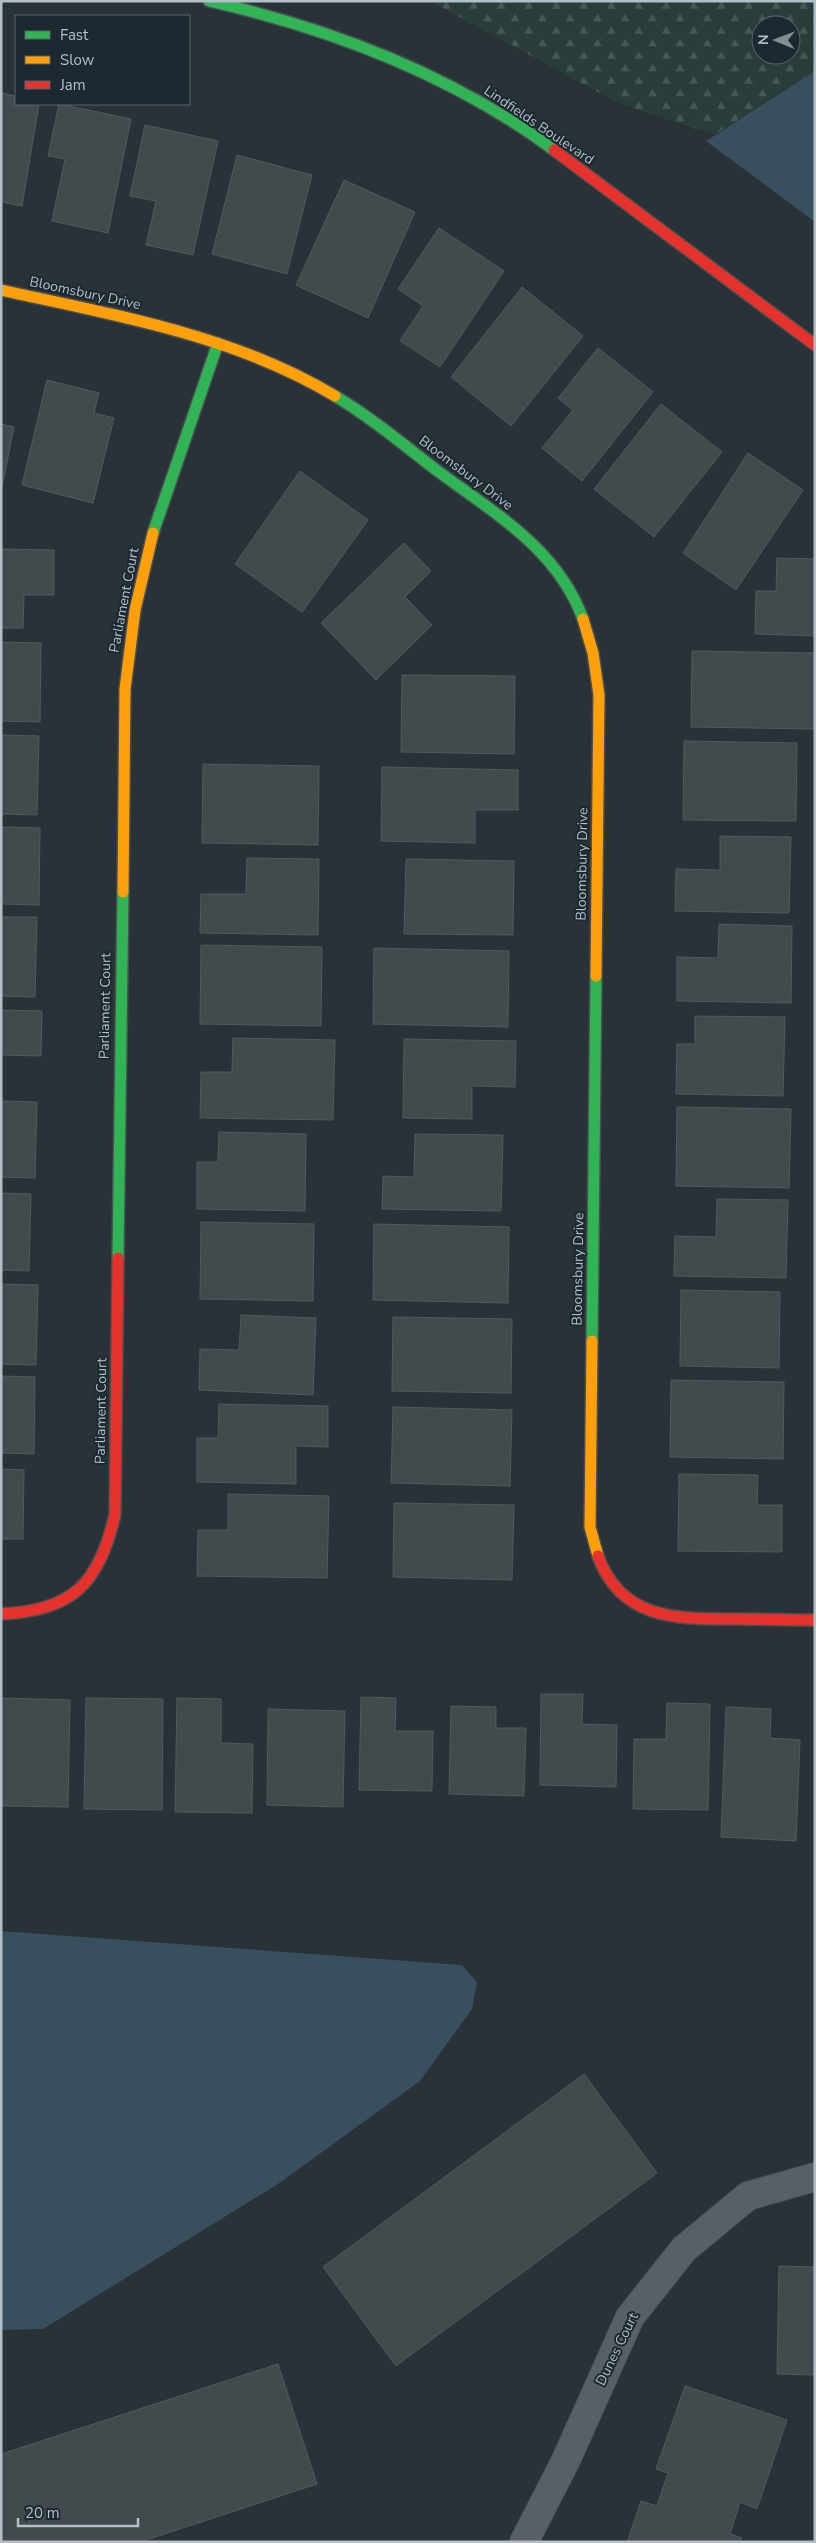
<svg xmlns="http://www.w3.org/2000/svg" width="816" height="2543" viewBox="0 0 816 2543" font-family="'Nunito Sans',sans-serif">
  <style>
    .forest { fill: url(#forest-firs); fill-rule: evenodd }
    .water { fill: #384f5e }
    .building { fill: #424a4e; stroke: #515a5e }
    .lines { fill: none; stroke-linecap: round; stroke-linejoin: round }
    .street-casing { stroke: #484e51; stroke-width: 30 }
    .fast-casing { stroke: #484e51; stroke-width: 14 }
    .slow-casing { stroke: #484e51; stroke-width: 14 }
    .jam-casing { stroke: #484e51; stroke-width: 14 }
    .street { stroke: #596065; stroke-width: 28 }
    .fast { stroke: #30b455; stroke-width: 11 }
    .slow { stroke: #ff9f0a; stroke-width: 11 }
    .jam { stroke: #e5322d; stroke-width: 11 }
    .labels { text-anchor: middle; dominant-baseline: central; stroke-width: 4; stroke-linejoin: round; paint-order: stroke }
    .street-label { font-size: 14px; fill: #b3bfc7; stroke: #1d2931 }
  </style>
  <defs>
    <pattern id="forest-firs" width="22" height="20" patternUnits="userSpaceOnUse" patternTransform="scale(1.25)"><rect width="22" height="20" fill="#293e3b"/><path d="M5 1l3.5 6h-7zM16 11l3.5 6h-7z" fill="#465856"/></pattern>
  </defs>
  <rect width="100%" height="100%" fill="#293236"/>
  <!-- forest -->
  <path class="forest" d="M430 1H815V71L714 135 618 103ZM761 25H791V55H761Z"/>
  <!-- water -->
  <path class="water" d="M815 71V222L706 141Z
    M1 1931 462 1965 477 1982 472 2009 420 2081 278 2184 43 2329 1 2330Z"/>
  <!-- building -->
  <path class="building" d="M1 93 16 96V104H39L22 206 1 202Z
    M59 104 131 119 108 233 52 221 65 159 48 156Z
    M145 125 218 141 193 255 146 245 156 201 130 196Z
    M237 155 312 175 287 274 212 254Z
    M344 180 415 212 368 318 296 285Z
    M439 228 504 271 440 367 400 341 423 306 398 289Z
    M522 287 583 336 511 426 451 377Z
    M598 348 653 392 582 481 542 448 573 410 558 398Z
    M47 380 99 393 94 413 114 418 93 503 22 485Z
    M661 404 722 452 654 537 594 489Z
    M1 424 14 427 2 487H1Z
    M748 453 803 490 736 590 683 553Z
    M300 471 368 520 302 612 235 564Z
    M404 543 431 571 405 597 432 625 376 680 321 623Z
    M1 549 54 550V595H24L23 628H1Z
    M777 558 815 559V636L755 634 756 591H776Z
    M1 642 41 643 40 722 1 721Z
    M692 651 815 653V729L691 727Z
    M402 675 515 676 514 754 401 752Z
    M1 735 39 736 37 815 1 814Z
    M684 741 797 743 796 821 683 820Z
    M203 764 319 766 318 845 202 843Z
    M382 767 518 770V810H475V843L381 841Z
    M1 827 40 828 39 905 1 904Z
    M720 836 791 837 789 913 675 911 676 869 720 870Z
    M247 858 319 859 318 935 200 933 201 894H246Z
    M406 859 514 861 513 935 404 934Z
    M1 917H37L35 997 1 996Z
    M719 924 792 926 791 1003 677 1001V957L718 958Z
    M201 945 322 947 321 1026 200 1024Z
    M374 948 509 951 508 1027 373 1024Z
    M1 1010 42 1011 41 1056 1 1055Z
    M695 1016 785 1017 783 1096 676 1094 677 1044H695Z
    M233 1038 335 1040 333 1120 200 1118 201 1072H232Z
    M404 1039 516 1041 515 1087 472 1086V1119L403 1118Z
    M1 1101 37 1102 35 1178 1 1177Z
    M677 1107 791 1109 789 1188 676 1186Z
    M219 1132 306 1134 305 1211 197 1209V1162H218Z
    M415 1134 503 1135 501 1211 382 1209 383 1176 414 1177Z
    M1 1193 31 1194 29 1271 1 1270Z
    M717 1199 788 1200 786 1278 674 1276 675 1236 716 1237Z
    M201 1222 314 1224 313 1301 200 1299Z
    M374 1224 509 1227 508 1303 373 1300Z
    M1 1284 38 1285 36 1365 1 1364Z
    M681 1290 780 1292 779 1368 680 1366Z
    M241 1315 316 1318 313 1395 199 1390 200 1349 239 1350Z
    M393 1317 512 1319 511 1393 392 1391Z
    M1 1376 35 1377 34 1454 1 1453Z
    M671 1380 784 1382 783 1459 670 1457Z
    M219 1404 328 1406V1447L296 1446V1484L197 1482V1438H218Z
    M393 1407 512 1410 510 1486 391 1483Z
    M1 1469 24 1470 23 1539H1Z
    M679 1474 758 1475 757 1505H782V1552L678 1551Z
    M228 1494 329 1496 327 1578 197 1576 198 1530H228Z
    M394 1503 514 1505 512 1580 393 1577Z
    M541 1694H583L582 1724 617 1725 616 1787 540 1785Z
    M361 1697 396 1698 395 1731H433L432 1791 359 1790Z
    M1 1698 70 1700 68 1807 1 1806Z
    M86 1698 163 1699 162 1810 84 1809Z
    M177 1698 221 1699V1743L253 1744 252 1813 175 1812Z
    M667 1703 710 1704 708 1810 633 1809 634 1739H666Z
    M451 1706 496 1707V1728H526L524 1796 449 1794Z
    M726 1707 771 1709 770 1738 800 1740 796 1841 721 1837Z
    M268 1709 345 1711 343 1807 267 1805Z
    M584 2074 657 2173 396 2366 323 2267Z
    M779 2266 815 2267V2375L777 2374Z
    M278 2364 317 2484 140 2542H1V2454Z
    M685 2386 787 2420 757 2509 740 2502 730 2534 742 2538 740 2542H627L641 2501 657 2506 668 2473 656 2469Z"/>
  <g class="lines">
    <!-- street casing -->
    <g class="street-casing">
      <path id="street" d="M524 2542 566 2460 630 2317 684 2249 748 2196 815 2177"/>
    </g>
    <!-- fast casing -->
    <g class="fast-casing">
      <path id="fast" d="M209 1C332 29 452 75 554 150
        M335 396C372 418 405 446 439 472 496 514 558 550 583 619
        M153 533 218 343
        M118 1258 123 892
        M592 1341 596 976"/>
    </g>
    <!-- slow casing -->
    <g class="slow-casing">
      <path id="slow" d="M1 290C114 315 234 335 335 396
        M583 619 593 653 599 695 596 976
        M123 892 125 689 135 610 153 533
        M592 1341 590 1527 598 1556"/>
    </g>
    <!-- jam casing -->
    <g class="jam-casing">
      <path id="jam" d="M554 150 815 345
        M598 1556C621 1620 677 1619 735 1619 762 1619 788 1620 815 1620
        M1 1614C74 1610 98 1584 115 1515L118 1258"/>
    </g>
    <!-- street -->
    <use href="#street" class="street"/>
    <!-- fast -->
    <use href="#fast" class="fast"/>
    <!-- slow -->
    <use href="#slow" class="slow"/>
    <!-- jam -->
    <use href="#jam" class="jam"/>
  </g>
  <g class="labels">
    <!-- street labels -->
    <g class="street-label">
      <text transform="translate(539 125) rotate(34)">Lindfields Boulevard</text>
      <text transform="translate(85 293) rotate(12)">Bloomsbury Drive</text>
      <text transform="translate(466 473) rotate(37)">Bloomsbury Drive</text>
      <text transform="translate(124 600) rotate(-79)">Parliament Court</text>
      <text transform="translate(582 864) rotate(-89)">Bloomsbury Drive</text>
      <text transform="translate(105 1006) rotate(-89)">Parliament Court</text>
      <text transform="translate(578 1269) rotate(-89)">Bloomsbury Drive</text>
      <text transform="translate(101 1411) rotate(-89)">Parliament Court</text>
      <text transform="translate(617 2349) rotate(-64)">Dunes Court</text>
    </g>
  </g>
  <!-- border -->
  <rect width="816" height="2543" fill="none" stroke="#b3bfc7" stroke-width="5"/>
  <!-- legend -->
  <rect x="15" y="15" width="175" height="90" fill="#1d2931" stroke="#59656d"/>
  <rect x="25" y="31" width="25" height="8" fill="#30b455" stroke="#59656d"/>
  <text x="60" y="40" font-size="15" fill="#b3bfc7">Fast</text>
  <rect x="25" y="56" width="25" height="8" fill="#ff9f0a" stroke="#59656d"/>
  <text x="60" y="65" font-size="15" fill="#b3bfc7">Slow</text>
  <rect x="25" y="81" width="25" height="8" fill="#e5322d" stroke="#59656d"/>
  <text x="60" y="90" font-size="15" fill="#b3bfc7">Jam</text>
  <!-- north arrow -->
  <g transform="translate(776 40) rotate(271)"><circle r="24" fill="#1d2931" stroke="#59656d"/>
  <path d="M0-4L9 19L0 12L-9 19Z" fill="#838e94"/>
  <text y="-8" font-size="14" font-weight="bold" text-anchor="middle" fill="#b3bfc7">N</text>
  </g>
  <!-- scale -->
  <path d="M18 2518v8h120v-8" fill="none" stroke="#b3bfc7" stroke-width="2.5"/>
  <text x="25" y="2518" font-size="15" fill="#b3bfc7" stroke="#1d2931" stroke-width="4" paint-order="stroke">20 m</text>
</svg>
